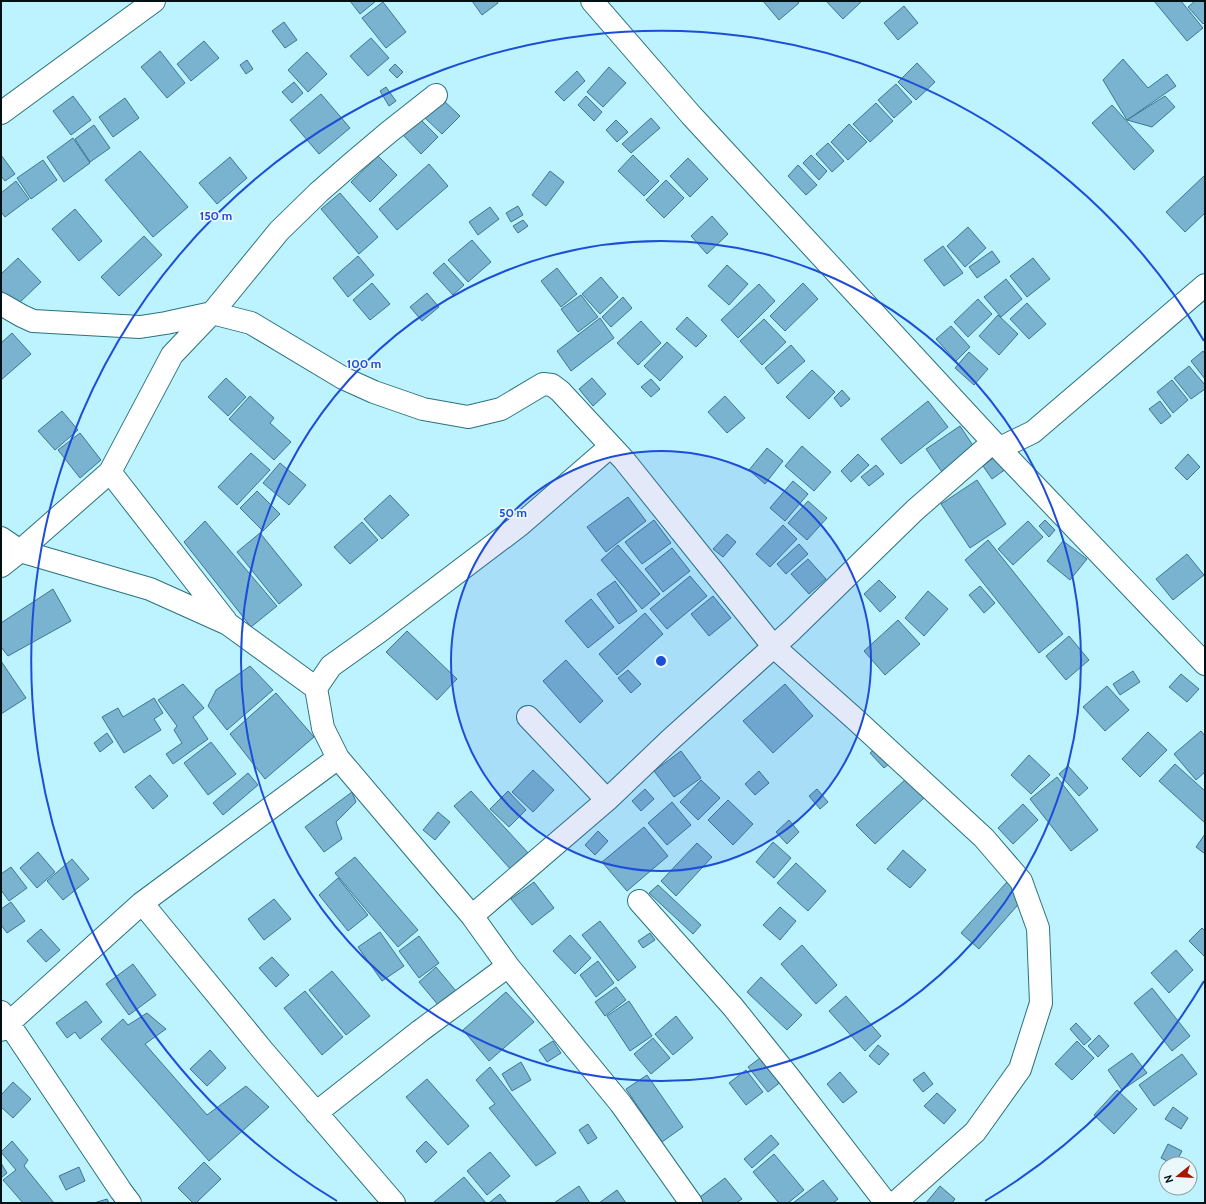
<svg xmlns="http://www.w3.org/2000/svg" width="1206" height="1204" viewBox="0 0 1206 1204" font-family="Cabin,sans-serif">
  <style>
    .building { fill: #7ab3d0; stroke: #3e7691 }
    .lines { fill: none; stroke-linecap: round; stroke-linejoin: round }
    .minor-casing { stroke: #2a727e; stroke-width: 24 }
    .minor { stroke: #fff; stroke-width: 22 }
    .ring { fill: none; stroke: #1d4ed8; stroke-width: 2 }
    .centre { fill: #1d4ed8; stroke: #ebf8fb; stroke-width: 2 }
    .ring-label { font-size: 12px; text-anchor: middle; font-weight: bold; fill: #1d4ed8; stroke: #ebf8fb; stroke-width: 3.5; stroke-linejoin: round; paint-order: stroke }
  </style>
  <rect width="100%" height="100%" fill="#bcf3fe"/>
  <!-- building -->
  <path class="building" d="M350 1H376L360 14Z
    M472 1H497L498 3 482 15Z
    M763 1H797L799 3 779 20Z
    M826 1H860L861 2 843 19Z
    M1154 1H1181L1203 28 1187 41Z
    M1195 1H1205V22L1203 24 1188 7Z
    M383 2 406 32 386 48 362 18Z
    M904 6 918 23 898 40 884 23Z
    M284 22 297 40 285 48 272 31Z
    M371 38 389 58 368 76 350 56Z
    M204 41 219 58 191 81 177 64Z
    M160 51 185 83 167 98 141 67Z
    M307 52 327 74 308 92 288 70Z
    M1123 59 1148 88 1167 74 1176 86 1127 120 1103 80Z
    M247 60 253 69 246 74 240 65Z
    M917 63 935 82 916 100 898 82Z
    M395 64 403 72 397 78 389 70Z
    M609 67 626 83 603 107 587 92Z
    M577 71 585 81 564 101 555 92Z
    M294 82 303 93 292 103 282 92Z
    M896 84 912 102 894 118 878 100Z
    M386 87 396 101 389 106 380 91Z
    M321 94 350 128 319 154 290 120Z
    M73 96 91 120 71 135 53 111Z
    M586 96 602 112 594 121 578 105Z
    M1165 96 1175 107 1152 127 1127 120Z
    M125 98 139 118 113 137 99 117Z
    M442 99 460 116 442 134 424 117Z
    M876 103 893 121 870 142 853 124Z
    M1112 105 1154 151 1134 170 1092 123Z
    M651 118 660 128 631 153 622 144Z
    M420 119 438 137 421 154 403 135Z
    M616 120 628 132 617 142 606 130Z
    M849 124 867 142 848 160 831 142Z
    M94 125 110 148 90 162 75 139Z
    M73 138 90 163 64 182 47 157Z
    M828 143 844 161 832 172 816 154Z
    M140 151 188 207 153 237 105 180Z
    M1 155 15 174 5 181 1 176Z
    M633 155 659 181 644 196 618 171Z
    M811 155 827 171 819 180 803 163Z
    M378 156 397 175 370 202 351 182Z
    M230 157 247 178 217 204 199 183Z
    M688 158 708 179 690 197 670 176Z
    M43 160 57 180 31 199 17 178Z
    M429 164 448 186 397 230 379 209Z
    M798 165 817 185 806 195 788 176Z
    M550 171 564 182 546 206 532 195Z
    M1205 175V213L1185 232 1166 212Z
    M666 180 684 198 664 218 646 200Z
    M16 181 29 199 5 217 1 212V193Z
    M340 193 378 237 359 254 321 209Z
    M518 206 523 215 511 222 506 213Z
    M490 207 499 219 478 235 469 222Z
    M75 209 102 241 79 261 52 229Z
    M712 216 728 234 707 254 691 236Z
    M523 220 528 226 518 233 513 226Z
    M968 227 986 248 965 267 947 246Z
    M144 236 162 255 119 296 101 277Z
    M472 240 491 262 468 282 448 260Z
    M943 246 963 273 944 286 924 260Z
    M992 251 1000 262 977 278 969 267Z
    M358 256 374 275 348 297 333 278Z
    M18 258 41 282 16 306 1 290V274Z
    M1033 258 1050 279 1027 297 1010 276Z
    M444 263 464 285 453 295 433 273Z
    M727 265 748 284 729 305 708 286Z
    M557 268 577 294 561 307 541 281Z
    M601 277 618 297 600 314 582 294Z
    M1006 279 1022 299 1001 317 984 297Z
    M372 283 390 304 370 320 353 300Z
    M803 283 818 299 785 331 770 316Z
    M759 284 775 301 738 338 721 320Z
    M427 293 439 307 422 321 410 307Z
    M581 295 598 317 578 332 561 309Z
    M623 297 632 308 611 327 602 317Z
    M978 299 992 314 968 337 954 322Z
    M1027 303 1046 324 1029 339 1010 319Z
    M998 315 1018 334 999 355 979 336Z
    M687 317 707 336 696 347 676 329Z
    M600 318 614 338 571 371 557 351Z
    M764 319 786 342 762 365 740 341Z
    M641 321 661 343 638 365 617 343Z
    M951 326 970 347 956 361 936 339Z
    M12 333 31 354 1 380V343Z
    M667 342 683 357 660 381 644 366Z
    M791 345 805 361 778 384 765 368Z
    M1203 351 1205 354V379L1191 361Z
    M969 352 988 369 974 385 955 368Z
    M1189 366 1205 385V389L1191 399 1174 378Z
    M812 370 835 392 809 419 786 397Z
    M226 378 246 397 228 416 208 397Z
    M592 378 606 394 593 406 579 389Z
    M651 379 660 389 651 397 641 387Z
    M1172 380 1188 400 1173 413 1157 392Z
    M842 390 850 399 841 407 834 398Z
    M250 396 274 418 270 423 291 442 274 460 229 419Z
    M725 396 745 418 727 433 708 412Z
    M928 401 948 427 901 464 881 439Z
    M1160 401 1171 416 1161 424 1149 409Z
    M62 411 78 430 55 450 38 431Z
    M960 426 976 450 942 472 926 449Z
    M80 433 101 460 80 478 58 450Z
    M802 446 831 472 814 491 785 466Z
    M767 448 783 461 765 484 749 470Z
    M251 453 270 470 237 505 218 487Z
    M858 454 869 465 851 482 841 471Z
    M1188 454 1200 467 1187 480 1175 468Z
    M996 456 1006 469 992 479 983 466Z
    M280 463 306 485 289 505 263 483Z
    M876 465 884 474 869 486 861 477Z
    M977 480 1006 524 970 548 941 504Z
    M793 481 808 494 785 521 770 508Z
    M257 491 280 514 263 531 240 508Z
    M390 495 409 515 382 539 364 519Z
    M628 497 646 521 606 552 587 527Z
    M808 501 827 518 807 540 788 523Z
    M654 520 671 543 642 564 625 542Z
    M1045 520 1055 530 1049 537 1039 526Z
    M205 521 277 606 251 627 184 542Z
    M1028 521 1043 537 1013 565 998 549Z
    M362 522 378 540 350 564 334 547Z
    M783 525 797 539 770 567 756 554Z
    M260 533 302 585 279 604 237 552Z
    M727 534 736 542 723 557 713 549Z
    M988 540 1063 634 1039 653 965 560Z
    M1063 541 1087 559 1070 580 1047 561Z
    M799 544 808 554 786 574 777 564Z
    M618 545 660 594 642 609 601 560Z
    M672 548 690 571 663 592 645 569Z
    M1187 554 1204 575 1173 600 1156 579Z
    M808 559 826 579 809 594 791 574Z
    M690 576 707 596 667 629 650 609Z
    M879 580 896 597 880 612 864 594Z
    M615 581 637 611 619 624 597 594Z
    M980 586 995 603 984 613 969 595Z
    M53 589 71 621 8 656 1 647V623Z
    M928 591 948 609 924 636 905 618Z
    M713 596 731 618 709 636 691 614Z
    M591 599 614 627 588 648 565 621Z
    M645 613 663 634 617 675 599 654Z
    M898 620 920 644 885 675 864 651Z
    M407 631 457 679 437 700 386 652Z
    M1069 636 1089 660 1066 680 1046 656Z
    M566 660 603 701 580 723 543 681Z
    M1 661 26 698 1 714Z
    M250 666 273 690 227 730 208 706 216 690Z
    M628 670 641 684 631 693 618 678Z
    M1133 671 1140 682 1120 695 1113 684Z
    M1181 674 1199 689 1187 702 1169 687Z
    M183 684 204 708 193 717 208 739 173 764 166 754 182 743 174 730 177 726 158 700Z
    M785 684 813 716 773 753 743 721Z
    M1107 686 1129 710 1105 731 1083 707Z
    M276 693 314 737 265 779 230 734Z
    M154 698 163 713 154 719 161 730 124 753 102 717 118 708 123 717Z
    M1201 731 1205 736V772L1196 780 1174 754Z
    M1148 732 1167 750 1140 777 1122 759Z
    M107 733 113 742 100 752 94 743Z
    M211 742 236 774 208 795 184 763Z
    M881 744 895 759 884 768 870 753Z
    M681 751 701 778 674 797 654 771Z
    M1029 755 1050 775 1031 794 1011 775Z
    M1175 764 1205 791V823L1159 781Z
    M1068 766 1088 788 1079 796 1059 774Z
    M533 770 554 790 533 812 512 792Z
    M759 771 769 783 755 795 745 784Z
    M248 773 258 785 223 815 213 803Z
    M150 775 168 796 153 809 135 787Z
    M1057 777 1098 830 1071 851 1030 799Z
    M907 778 925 797 875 844 856 825Z
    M701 780 720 798 698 820 680 802Z
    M645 789 654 799 641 811 632 801Z
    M817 789 828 802 820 809 809 796Z
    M471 791 530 855 512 871 454 806Z
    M508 791 526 810 509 827 490 809Z
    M352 792 356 802 336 822 342 839 324 852 305 827Z
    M728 800 753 824 733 845 708 820Z
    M672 802 691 825 667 845 648 823Z
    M1023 804 1038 820 1013 844 998 828Z
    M438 812 450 822 435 840 423 830Z
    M789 820 799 832 787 844 776 832Z
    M644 827 668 856 627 891 602 862Z
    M598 831 608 841 595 855 585 845Z
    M1205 834V854L1196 847Z
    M773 842 791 858 774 878 756 862Z
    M697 843 712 857 676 896 661 881Z
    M903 850 926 870 910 888 887 869Z
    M38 852 55 872 37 888 20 868Z
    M355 857 418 930 398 947 335 873Z
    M72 859 89 879 63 900 47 881Z
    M796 863 826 891 808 911 777 883Z
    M11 867 27 888 9 901 1 890V874Z
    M338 878 368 915 348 931 319 895Z
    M534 882 554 908 532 925 511 899Z
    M1007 882 1024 898 979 949 961 933Z
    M658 885 701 925 693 934 649 893Z
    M274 899 291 919 264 940 248 919Z
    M11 902 25 921 7 933 1 925V909Z
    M780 907 796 921 780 940 763 925Z
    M600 921 636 967 618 981 582 935Z
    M1202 928 1205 931V957L1189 941Z
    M41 929 60 950 46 962 27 941Z
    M380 932 404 966 382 981 358 947Z
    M650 933 655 940 643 948 638 941Z
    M570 935 591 958 575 974 553 951Z
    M419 936 439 963 419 978 399 951Z
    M802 945 837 985 816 1004 781 964Z
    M1176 950 1193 970 1169 993 1151 973Z
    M272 957 289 975 276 987 259 968Z
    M598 961 614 983 596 997 580 975Z
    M133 964 156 995 129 1015 106 984Z
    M436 967 456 991 439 1006 419 982Z
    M332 971 370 1016 346 1035 309 990Z
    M761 977 802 1015 787 1030 747 992Z
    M616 987 626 1000 605 1016 595 1002Z
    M1152 988 1190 1036 1172 1051 1134 1003Z
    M305 991 343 1037 322 1055 284 1008Z
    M506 992 534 1022 489 1061 463 1030Z
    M846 996 881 1036 865 1051 829 1011Z
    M86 1001 102 1022 80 1039 75 1032 67 1038 56 1023Z
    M629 1001 652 1036 630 1051 607 1016Z
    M147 1013 166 1029 145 1044 207 1115 246 1086 269 1107 209 1161 101 1039 123 1019 128 1025Z
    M676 1016 693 1038 673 1055 655 1034Z
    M1076 1023 1091 1039 1084 1045 1070 1029Z
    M1099 1035 1109 1046 1098 1057 1088 1046Z
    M653 1038 670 1058 651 1074 634 1054Z
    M553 1041 561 1053 547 1062 539 1050Z
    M1077 1041 1094 1058 1072 1080 1055 1064Z
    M878 1045 889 1054 879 1065 869 1056Z
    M210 1050 226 1068 207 1086 190 1069Z
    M1132 1053 1147 1073 1122 1090 1108 1070Z
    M1182 1054 1197 1074 1154 1106 1139 1085Z
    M764 1055 783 1080 768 1092 748 1067Z
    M521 1062 531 1080 512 1091 502 1074Z
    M490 1067 556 1153 536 1166 489 1108 495 1104 476 1080Z
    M746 1070 763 1092 746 1105 729 1083Z
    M840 1072 857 1092 843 1103 827 1084Z
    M924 1072 933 1084 923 1092 913 1080Z
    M647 1075 683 1127 662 1142 626 1089Z
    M427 1079 469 1126 448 1145 406 1097Z
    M13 1082 31 1099 13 1118 1 1107V1095Z
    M1117 1090 1137 1109 1114 1134 1094 1115Z
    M937 1093 956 1110 944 1124 924 1106Z
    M1173 1107 1188 1118 1181 1129 1165 1119Z
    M588 1124 597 1138 588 1144 579 1130Z
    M771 1135 779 1144 752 1168 744 1159Z
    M12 1141 28 1160 24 1166 54 1203H23L3 1180 16 1170 1 1152Z
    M426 1141 437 1152 426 1163 416 1151Z
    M1168 1144 1182 1151 1175 1164H1173L1161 1158Z
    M490 1152 510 1176 487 1195 467 1171Z
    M774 1154 804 1190 788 1203H779L753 1172Z
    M204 1162 221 1179 196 1203H193L178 1188Z
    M1 1163 7 1173 1 1178Z
    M79 1167 85 1181 66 1190 59 1176Z
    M464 1177 486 1203H436L434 1202Z
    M725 1178 742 1199 736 1203H704L700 1197Z
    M823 1180 838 1199 833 1203H793Z
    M579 1186 590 1203H554Z
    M940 1186 955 1199 952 1203H926Z
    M617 1190 626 1203H599Z
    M500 1194 507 1203H489Z
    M107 1199 109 1203H94Z"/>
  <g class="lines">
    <!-- minor casing -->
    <g class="minor-casing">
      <path id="minor" d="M592 1 691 115 993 442 1205 664
        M1 113 154 1
        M1 304 22 316 33 321 140 327 166 323 212 313 251 323 343 378 374 392 423 409 468 417 501 409 543 384 552 385 560 391 624 460 773 646 855 719 984 838 1021 881 1038 928 1041 1003 1020 1069 975 1132 895 1203
        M1000 448 1033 432 1205 285
        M110 472 226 621
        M1 538 20 551 150 589 228 624 316 688
        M1 566 20 551 110 472 172 355 212 313 279 231 319 192 351 164 389 132 436 95
        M528 717 607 800
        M338 758 323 728 316 688 331 666 380 631 520 525 611 446
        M639 901 733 1007 789 1077 886 1203
        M142 903 264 1052 394 1203
        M472 916 607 800 670 740 792 630 915 510 993 442
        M1 1012 121 1191 130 1203
        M1 1030 142 903 338 758 472 916 508 966 621 1104 691 1203
        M316 1113 420 1031 508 966"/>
    </g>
    <!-- minor -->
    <use href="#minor" class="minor"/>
  </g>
  <!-- distance rings -->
  <circle cx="661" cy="661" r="210" fill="#1d4ed8" fill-opacity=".12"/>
  <g class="ring">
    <circle cx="661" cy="661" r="210"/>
    <circle cx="661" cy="661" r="420"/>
    <path d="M1204 981A630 630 0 0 1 985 1201M337 1201A630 630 0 1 1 1204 341"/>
  </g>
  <circle cx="661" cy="661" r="6" class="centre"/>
  <g class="ring-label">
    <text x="216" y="220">150 m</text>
    <text x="364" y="368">100 m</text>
    <text x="513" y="517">50 m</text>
  </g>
  <!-- border -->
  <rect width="1206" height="1204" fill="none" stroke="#001114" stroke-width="4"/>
  <!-- north arrow -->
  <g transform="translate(1178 1176) rotate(252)"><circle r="19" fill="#ebf8fb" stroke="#8d9c9f"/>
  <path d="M0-3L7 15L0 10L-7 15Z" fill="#a81603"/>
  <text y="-6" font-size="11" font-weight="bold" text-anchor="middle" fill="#001114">N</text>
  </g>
</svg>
